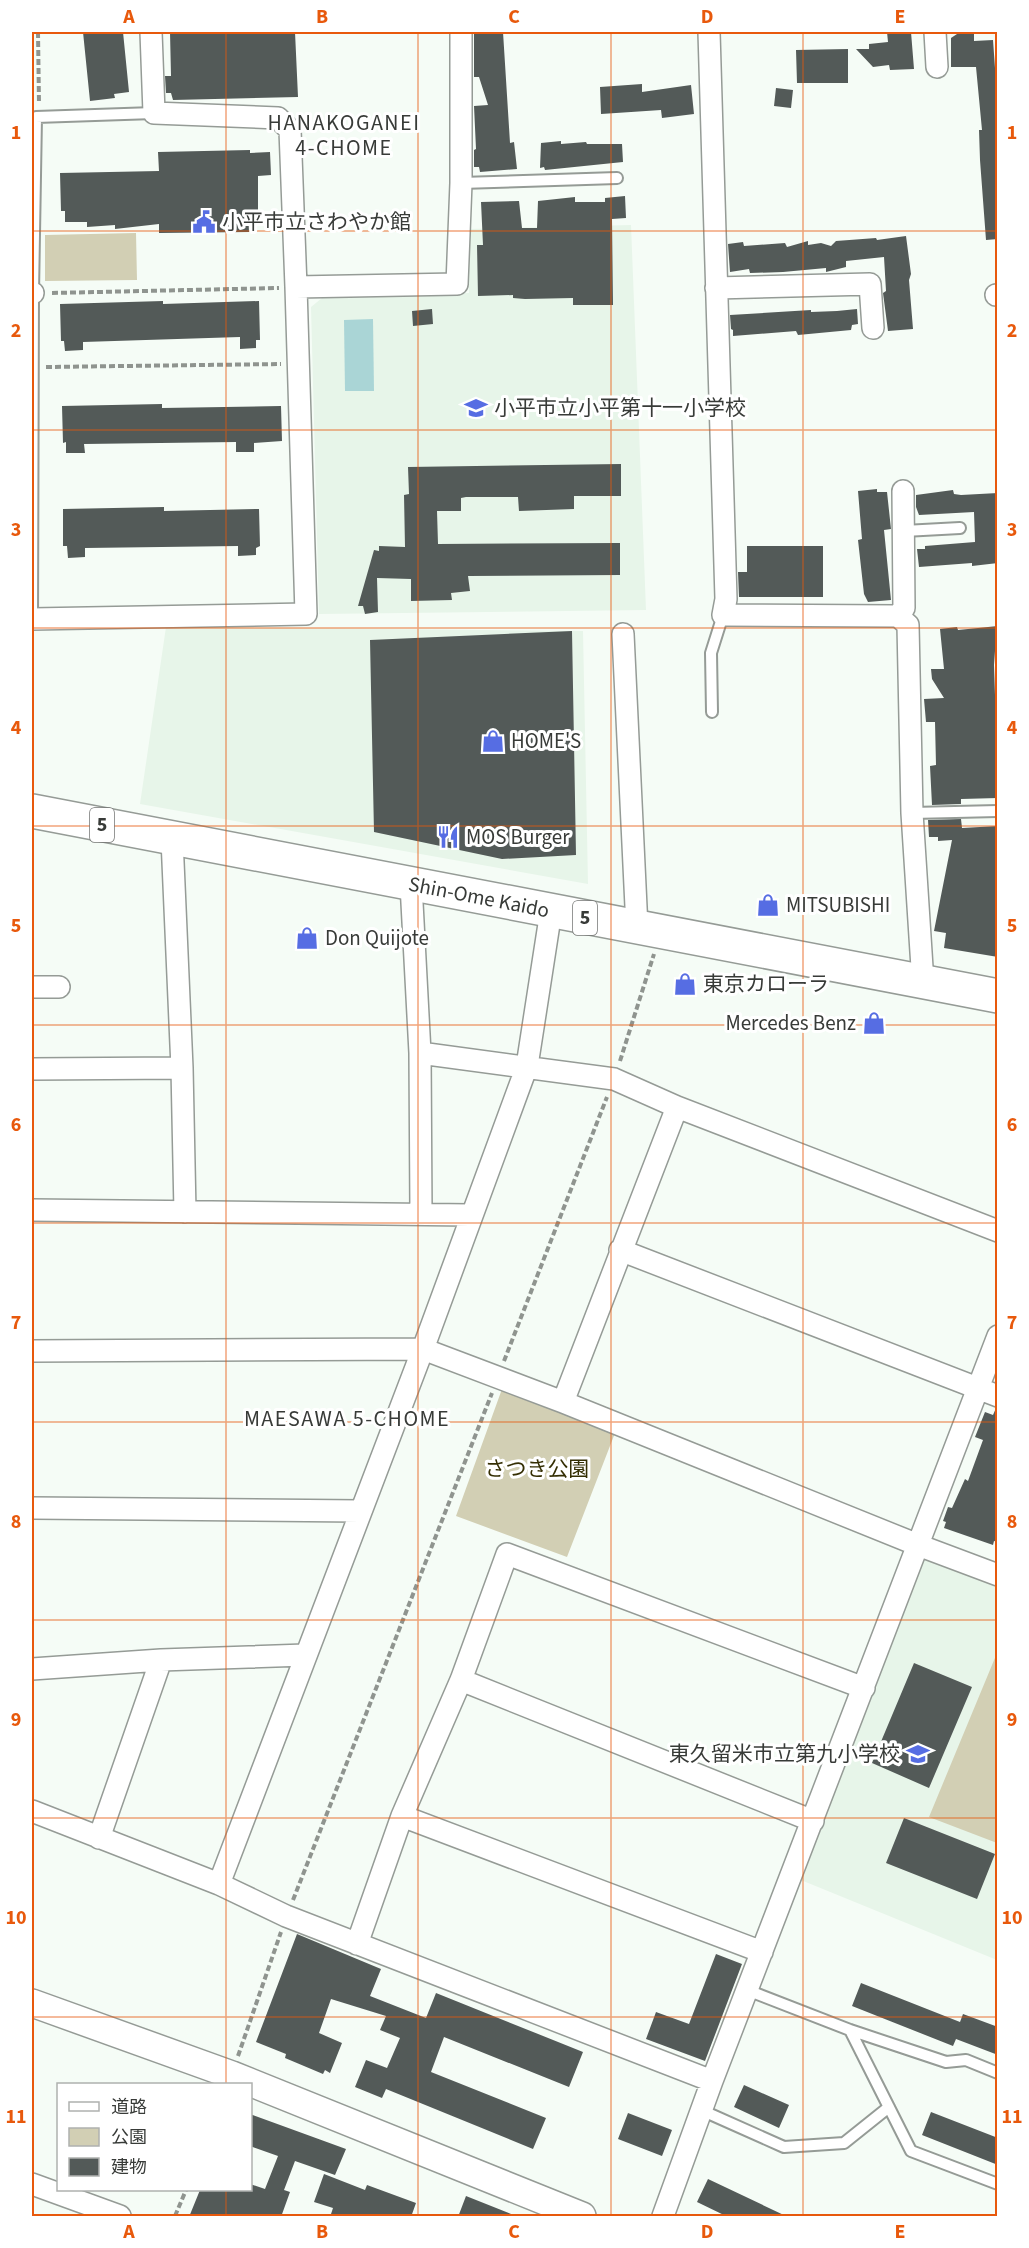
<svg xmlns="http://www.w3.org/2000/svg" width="1029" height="2248" viewBox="0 0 1029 2248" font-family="'Source Sans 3','Noto Sans JP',sans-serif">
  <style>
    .built { fill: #e7f5e9 }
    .green { fill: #d2cfb4 }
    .water { fill: #aad5d6 }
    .building { fill: #535a58 }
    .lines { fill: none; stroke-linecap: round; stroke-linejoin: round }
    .service-casing { stroke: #959b96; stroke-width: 14 }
    .minor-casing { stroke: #959b96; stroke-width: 24 }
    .tertiary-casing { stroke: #959b96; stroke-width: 30 }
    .primary-casing { stroke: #959b96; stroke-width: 36 }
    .path { stroke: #8f948f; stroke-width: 4; stroke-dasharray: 6 3; stroke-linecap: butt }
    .service { stroke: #fff; stroke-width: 10 }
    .minor { stroke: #fff; stroke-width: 21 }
    .tertiary { stroke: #fff; stroke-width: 27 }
    .primary { stroke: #fff; stroke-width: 33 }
    .grid { fill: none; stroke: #e8590c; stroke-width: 1.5; stroke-opacity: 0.55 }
    .labels { text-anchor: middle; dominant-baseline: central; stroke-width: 6; stroke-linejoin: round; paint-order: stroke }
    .shield { fill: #fff; stroke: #747674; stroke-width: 1.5 }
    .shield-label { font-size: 20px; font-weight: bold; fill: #383b38 }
    .poi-label { font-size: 21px; fill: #383b38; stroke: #fff; text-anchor: start }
    .street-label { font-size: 21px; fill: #383b38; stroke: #fff }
    .park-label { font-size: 21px; fill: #352f04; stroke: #fff }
    .neighbourhood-label { font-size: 22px; letter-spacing: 1.5px; fill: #383b38; stroke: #fff }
    .neatline { fill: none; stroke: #e8590c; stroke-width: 2 }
    .grid-label { font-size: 20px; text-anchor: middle; font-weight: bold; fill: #e8590c }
  </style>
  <rect width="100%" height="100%" fill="#f5fcf6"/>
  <!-- built -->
  <path class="built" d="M631 225 646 610 319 614 311 307 322 298 469 293V229Z
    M166 627 583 631 588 884 140 804Z
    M918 1545 997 1577V1960L791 1876Z"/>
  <!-- green -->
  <path class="green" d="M136 233 137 280 45 281V235Z
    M502 1389 615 1433 567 1557 456 1516Z
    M997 1653H998L997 1843 929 1817Z"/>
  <!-- water -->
  <path class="water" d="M373 319 374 391H345L344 320Z"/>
  <!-- building -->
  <path class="building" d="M83 32H123L129 92 114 94 115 98 90 101Z
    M170 32H295L298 97 173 100 171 93H166L165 76H171Z
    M474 32H503L510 143 514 142 517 169 480 172 479 167H474V150L476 149 474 106 488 105 479 77H474Z
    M887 32H911L914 69 890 70 889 65 873 67 856 49H869V44L888 42Z
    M957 34H974V41L993 40 995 68H998V239L986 240 980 160 979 130H982L976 67H951V38Z
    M848 49V83H797L796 50Z
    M642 84V92L691 85 694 114 662 118 661 110 601 114 600 87Z
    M776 88 793 90 791 108 774 106Z
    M561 141V144L586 142 587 144H622L623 162 545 170 544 167 540 168 541 143Z
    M250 150V153L270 152 271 175 258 176V210L248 211 249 232 159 233V224L115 229V225L87 227V222H65V211H61L60 173 159 171 158 152Z
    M625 196 626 218 612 219 613 305H573V298L525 299 513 298V295L478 296 477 245H483L481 202 519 201 522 228H537L538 201 575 197V202H605V198Z
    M906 236 911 274 909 280 913 329 888 331 883 293 886 291 884 257 846 261V267L826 272V268L783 272 750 273 749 269 730 272 728 244 743 242 744 246 785 243 787 247 808 241V245L821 243 831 246 836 241 876 238 877 240Z
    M163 301V304L259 301 260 340H256V348L240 349V337L83 342V350L65 351 64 341H61L60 304Z
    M432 309 433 324 413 326 412 311Z
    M857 309 858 324 852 325 851 330 798 335 796 331 733 336V330L731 329 730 315 811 310V312L837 311Z
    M162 404V408L281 406 282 441 254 443V452H236V442L84 444 85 453H66V442L63 443 62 406Z
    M621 464V496H574V509L519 511 518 497H466L461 498V511H437L438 544 620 543V575L468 576 470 591 451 593 452 600 411 601V579L377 578 378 612 365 614 363 606H358L374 550 379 551V546L405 547 404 495 409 494 408 467Z
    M877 489V492H887L891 529 884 530 891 600 868 602 864 594 858 540 862 539 858 491Z
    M953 490 954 494 961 495 998 493V563L972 566V563L919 567 917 549H925V546L975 542 974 512 919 515 916 507V495Z
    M164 507V511L259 509 260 546 256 548V555L238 556V546L85 548V557L68 558 67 546H63V509Z
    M747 546H823V597H739L738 572H747Z
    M998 626V651H995L994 665 995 695H998V798L961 799V804L932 805 930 766 936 765 935 722H926L924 699 944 698 932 679 931 669H944L940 629 957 627 958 630Z
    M572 631 576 855 502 859 374 832 370 640Z
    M961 819 962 828 998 826V957L944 948 946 933 934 931 952 840 938 841V837H929L928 820Z
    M996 1408H998V1542L994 1541 993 1545 944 1528 946 1522 943 1521 948 1507 952 1508 965 1479 968 1481 983 1440 975 1437 985 1412 993 1415Z
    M914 1663 972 1687 929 1788 872 1763Z
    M904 1818 995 1854 977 1899 886 1863Z
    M297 1934 381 1969 370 1996 426 2018 436 1993 583 2052 569 2087 444 2037 431 2072 546 2118 533 2149 386 2089 382 2098 355 2087 366 2060 387 2068 400 2038 380 2030 386 2016 331 1999 319 2033 342 2043 330 2073 325 2070 323 2074 285 2058 286 2054 256 2042Z
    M716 1954 742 1964 705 2061 646 2039 656 2012 689 2024Z
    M861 1983 960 2022 963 2014 998 2027V2055L956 2039 953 2046 852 2006Z
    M744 2085 789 2105 779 2128 734 2107Z
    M931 2112 998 2138V2165L922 2135Z
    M628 2113 672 2130 662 2156 618 2139Z
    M250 2114 346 2149 335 2175 295 2161 284 2190 290 2192 281 2217H189L200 2190H250V2184L265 2189 278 2156 250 2146Z
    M324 2174 365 2190 367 2185 416 2203 411 2217H330L333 2208 314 2202Z
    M708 2179 788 2217H728L697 2202Z
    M466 2196 516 2216V2217H458Z"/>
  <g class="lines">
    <!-- service casing -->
    <g class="service-casing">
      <path id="service" d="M461 183 617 178
        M904 531 960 528
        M32 619 33 293 36 117 154 113
        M712 712 711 653 723 615
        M912 813 998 811
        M747 1990 850 2030 946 2062 966 2060 998 2073
        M850 2030 911 2151 998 2184
        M701 2110 784 2147 844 2143 889 2107"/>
    </g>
    <!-- minor casing -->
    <g class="minor-casing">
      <path id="minor" d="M151 32 154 113 278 118 290 130 296 287
        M709 32 726 599 723 615 898 616 908 625 912 813 923 983
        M935 32 937 67
        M716 288 870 284 873 328
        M32 293H33
        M996 295H998
        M898 616 904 608 903 491
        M32 619 306 614 296 287 457 284 461 183V32
        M623 634 637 928
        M172 839 182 1068 185 1212
        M411 884 420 1053 421 1214
        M32 987H59
        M420 1053 614 1079 677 1107 998 1231
        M32 1069 182 1068
        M32 1210 470 1215
        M620 1250 998 1396
        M32 1351 423 1349 563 1402 918 1545 998 1575
        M563 1402 677 1107
        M32 1508 360 1511
        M32 1669 161 1660 305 1655
        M461 1680 813 1821
        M32 1811 219 1884 286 1916 712 2081
        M402 1816 762 1952
        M99 1838 161 1660
        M219 1884 423 1349 527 1066 551 911
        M357 1944 402 1816 461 1680 507 1554 864 1688
        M32 2184 120 2216
        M663 2216 712 2081 998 1336"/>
    </g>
    <!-- tertiary casing -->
    <g class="tertiary-casing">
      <path id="tertiary" d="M32 2003 232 2075 582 2216"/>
    </g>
    <!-- primary casing -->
    <g class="primary-casing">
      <path id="primary" d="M32 811 998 996"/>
    </g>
    <!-- path -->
    <path class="path" d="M38 32 39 104
      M52 293 279 288
      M46 367 281 364
      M620 1061 654 954
      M504 1361 607 1097
      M293 1900 492 1393
      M238 2056 281 1932
      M175 2216 186 2190"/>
    <!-- service -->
    <use href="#service" class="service"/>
    <!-- minor -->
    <use href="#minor" class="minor"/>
    <!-- tertiary -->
    <use href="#tertiary" class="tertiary"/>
    <!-- primary -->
    <use href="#primary" class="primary"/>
  </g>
  <!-- grid -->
  <path class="grid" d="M226 32V2084M418 32V2216M611 32V2216M803 32V2216M32 231H998M32 430H998M32 628H998M32 826H998M32 1025H998M32 1223H998M32 1422H998M32 1620H998M32 1818H998M32 2017H998M226 2190V2216"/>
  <!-- icons -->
  <defs>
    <g id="civic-bare" transform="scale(1.8)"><path d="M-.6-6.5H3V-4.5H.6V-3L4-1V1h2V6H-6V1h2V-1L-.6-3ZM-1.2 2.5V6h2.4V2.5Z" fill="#566de3" stroke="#fff" stroke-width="2.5" paint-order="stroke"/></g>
    <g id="school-bare" transform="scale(1.8)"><path d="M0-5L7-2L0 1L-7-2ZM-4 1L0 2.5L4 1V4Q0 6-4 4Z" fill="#566de3" stroke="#fff" stroke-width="2.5" paint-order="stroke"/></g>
    <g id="shop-bare" transform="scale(1.8)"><path d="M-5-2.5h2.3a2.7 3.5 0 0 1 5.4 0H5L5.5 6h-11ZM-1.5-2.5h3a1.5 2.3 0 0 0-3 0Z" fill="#566de3" stroke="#fff" stroke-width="2.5" paint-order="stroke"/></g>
    <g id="restaurant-bare" transform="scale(1.8)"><path d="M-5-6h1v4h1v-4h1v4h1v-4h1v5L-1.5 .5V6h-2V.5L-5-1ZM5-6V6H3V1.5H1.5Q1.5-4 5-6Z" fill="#566de3" stroke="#fff" stroke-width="2.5" paint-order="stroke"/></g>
  </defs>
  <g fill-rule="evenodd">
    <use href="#civic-bare" x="204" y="222"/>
    <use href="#school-bare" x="476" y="408"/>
    <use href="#shop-bare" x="493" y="741"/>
    <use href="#restaurant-bare" x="448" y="837"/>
    <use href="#shop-bare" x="768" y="905"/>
    <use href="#shop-bare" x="307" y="938"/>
    <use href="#shop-bare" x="685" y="984"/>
    <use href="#shop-bare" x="874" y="1023"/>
    <use href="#school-bare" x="918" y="1754"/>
  </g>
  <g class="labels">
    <!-- shield labels -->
    <g class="shield">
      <rect x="90" y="808" width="24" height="34" rx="4.5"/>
      <rect x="573" y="901" width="24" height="34" rx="4.5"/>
    </g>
    <g class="shield-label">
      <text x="102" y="825">5</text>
      <text x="585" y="918">5</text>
    </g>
    <!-- poi labels -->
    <g class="poi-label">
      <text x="222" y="222">小平市立さわやか館</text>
      <text x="494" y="408">小平市立小平第十一小学校</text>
      <text x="511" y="741">HOME'S</text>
      <text x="466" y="837">MOS Burger</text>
      <text x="786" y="905">MITSUBISHI</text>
      <text x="325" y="938">Don Quijote</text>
      <text x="703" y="984">東京カローラ</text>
      <text x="856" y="1023" text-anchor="end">Mercedes Benz</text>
      <text x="900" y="1754" text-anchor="end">東久留米市立第九小学校</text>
    </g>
    <!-- street labels -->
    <g class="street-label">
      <text transform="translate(479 897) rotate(11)">Shin-Ome Kaido</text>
    </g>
    <!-- park labels -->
    <g class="park-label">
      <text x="537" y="1469">さつき公園</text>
    </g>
    <!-- neighbourhood labels -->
    <g class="neighbourhood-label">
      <text x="344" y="123">HANAKOGANEI<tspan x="344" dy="25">4-CHOME</tspan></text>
      <text x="347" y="1419">MAESAWA 5-CHOME</text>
    </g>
  </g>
  <!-- border -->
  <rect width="1029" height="2248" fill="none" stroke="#ffffff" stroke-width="66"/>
  <!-- legend -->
  <rect x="57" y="2083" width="195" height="108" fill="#ffffff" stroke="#afb1af" stroke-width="1.5"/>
  <rect x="69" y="2102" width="30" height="9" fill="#ffffff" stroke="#afb1af" stroke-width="1.5"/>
  <text x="111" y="2113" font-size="18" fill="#383b38">道路</text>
  <rect x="69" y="2128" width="30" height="18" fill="#d2cfb4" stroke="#afb1af" stroke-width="1.5"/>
  <text x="111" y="2143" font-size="18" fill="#383b38">公園</text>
  <rect x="69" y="2158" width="30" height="18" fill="#535a58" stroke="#afb1af" stroke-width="1.5"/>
  <text x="111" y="2173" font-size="18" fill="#383b38">建物</text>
  <rect x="33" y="33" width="963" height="2182" class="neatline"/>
  <g class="grid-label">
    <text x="129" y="23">A</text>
    <text x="322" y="23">B</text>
    <text x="514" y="23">C</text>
    <text x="707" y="23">D</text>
    <text x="900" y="23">E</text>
    <text x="16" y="139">1</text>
    <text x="1012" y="139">1</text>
    <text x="16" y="337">2</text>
    <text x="1012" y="337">2</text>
    <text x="16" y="536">3</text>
    <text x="1012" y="536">3</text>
    <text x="16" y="734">4</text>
    <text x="1012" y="734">4</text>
    <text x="16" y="932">5</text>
    <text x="1012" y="932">5</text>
    <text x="16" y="1131">6</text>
    <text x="1012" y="1131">6</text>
    <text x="16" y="1329">7</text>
    <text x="1012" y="1329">7</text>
    <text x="16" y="1528">8</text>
    <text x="1012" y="1528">8</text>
    <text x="16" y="1726">9</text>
    <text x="1012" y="1726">9</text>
    <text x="16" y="1924">10</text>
    <text x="1012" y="1924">10</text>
    <text x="16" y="2123">11</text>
    <text x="1012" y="2123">11</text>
    <text x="129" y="2238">A</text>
    <text x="322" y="2238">B</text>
    <text x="514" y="2238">C</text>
    <text x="707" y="2238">D</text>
    <text x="900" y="2238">E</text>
  </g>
</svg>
